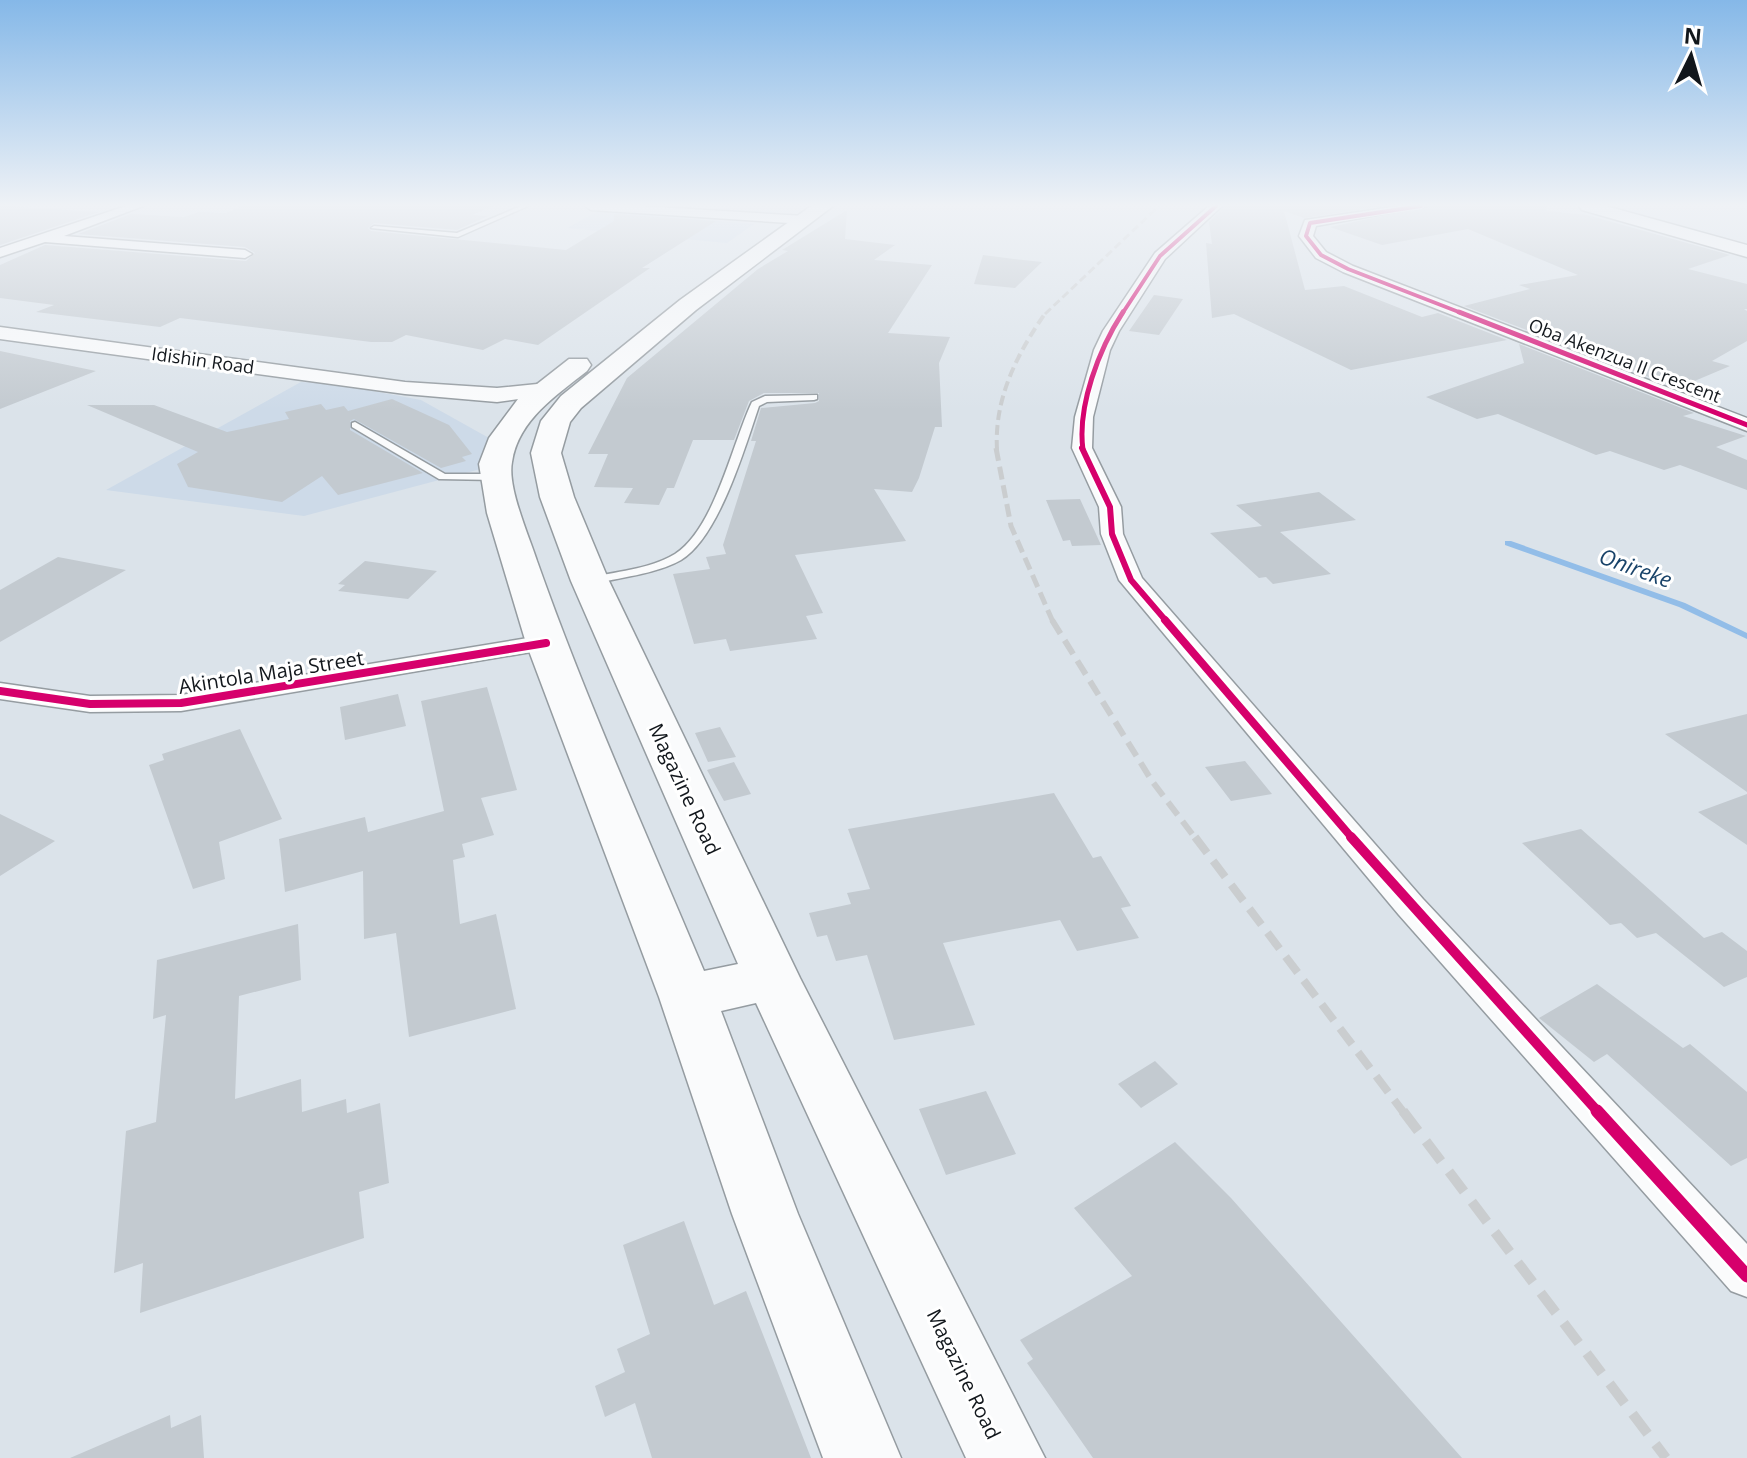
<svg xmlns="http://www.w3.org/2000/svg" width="1747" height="1458" viewBox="0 0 1747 1458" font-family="'Open Sans',sans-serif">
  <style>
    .built { fill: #cddae8 }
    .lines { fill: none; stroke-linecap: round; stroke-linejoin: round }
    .stream { fill: #92bde8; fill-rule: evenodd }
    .building { fill: #c3cad0 }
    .service-casing { stroke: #959ca1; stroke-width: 3 }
    .minor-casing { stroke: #959ca1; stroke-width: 3 }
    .tertiary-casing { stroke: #959ca1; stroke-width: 3 }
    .secondary-casing { stroke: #959ca1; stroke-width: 3 }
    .primary-casing { stroke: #959ca1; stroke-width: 3 }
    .service { fill: #fafbfc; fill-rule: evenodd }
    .minor { fill: #fafbfc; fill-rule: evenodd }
    .tertiary { fill: #fafbfc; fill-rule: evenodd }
    .secondary { fill: #fafbfc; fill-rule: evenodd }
    .primary { fill: #fafbfc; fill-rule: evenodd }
    .rail-far5 { stroke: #cacdcf; stroke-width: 3; stroke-dasharray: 8 4; stroke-linecap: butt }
    .rail-far4 { stroke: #cacdcf; stroke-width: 4; stroke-dasharray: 10 5; stroke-linecap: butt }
    .rail-far3 { stroke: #cacdcf; stroke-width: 5; stroke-dasharray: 13 6; stroke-linecap: butt }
    .rail-far2 { stroke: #cacdcf; stroke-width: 6; stroke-dasharray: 16 8; stroke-linecap: butt }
    .rail-far1 { stroke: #cacdcf; stroke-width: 8; stroke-dasharray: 20 10; stroke-linecap: butt }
    .rail { stroke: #cacdcf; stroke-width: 10; stroke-dasharray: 25 13; stroke-linecap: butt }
    .cycleway-far5-casing { stroke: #fff; stroke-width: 6 }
    .cycleway-far4-casing { stroke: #fff; stroke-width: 8 }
    .cycleway-far3-casing { stroke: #fff; stroke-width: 10 }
    .cycleway-far2-casing { stroke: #fff; stroke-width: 13 }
    .cycleway-far1-casing { stroke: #fff; stroke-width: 15 }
    .cycleway-casing { stroke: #fff; stroke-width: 18 }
    .cycleway-far5 { stroke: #d6006c; stroke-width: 4 }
    .cycleway-far4 { stroke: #d6006c; stroke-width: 5 }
    .cycleway-far3 { stroke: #d6006c; stroke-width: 6 }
    .cycleway-far2 { stroke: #d6006c; stroke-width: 8 }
    .cycleway-far1 { stroke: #d6006c; stroke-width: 10 }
    .cycleway { stroke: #d6006c; stroke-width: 13 }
    .labels { text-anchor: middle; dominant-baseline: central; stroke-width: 6; stroke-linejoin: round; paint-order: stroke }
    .far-street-label { font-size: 18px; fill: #12171c; stroke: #fff }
    .street-label { font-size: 20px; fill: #12171c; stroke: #fff }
    .water-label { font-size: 22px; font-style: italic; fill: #194369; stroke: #fff }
  </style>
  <rect width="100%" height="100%" fill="#dbe3ea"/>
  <!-- built -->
  <path class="built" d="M598 211 754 224 727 243 567 228Z
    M301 382 335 384 421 400 489 438 488 467 304 516 106 490Z"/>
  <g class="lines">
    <!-- stream -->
    <path class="stream" d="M1505 541H1511L1685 603 1747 633V639L1679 607 1505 545Z"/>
  </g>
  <!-- building -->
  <path class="building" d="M0 206H4L99 212 0 245Z
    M242 206H493L472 215 488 216 457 230 374 223 368 228 371 231 566 250 614 221V214L716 221 642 268H650L538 345 505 339 483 350 406 335 392 342H371L180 318 160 327 36 312 54 305 0 298V265L45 245 246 261 255 253 245 247 78 234 131 214 184 217 199 212 226 213Z
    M1225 206H1381L1304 218 1284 211 1305 290 1344 286 1422 317 1438 313 1507 340 1351 370 1234 314 1212 318 1206 243 1212 244 1209 222Z
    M1430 206H1546L1547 211 1587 215 1730 255 1688 269 1747 284V309H1744L1747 311V341L1712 361 1730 366 1678 388 1464 306 1530 289 1519 285 1578 275 1468 229 1382 245 1330 227Z
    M847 210 845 239 895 245 874 260 932 265 888 333 950 337 939 363 942 427H935L919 478 912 492 874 489 906 541 795 555 823 613 806 616 817 639 730 651 726 639 694 644 673 574 710 569 706 557 726 554 723 545 756 441H751L761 408 815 403 819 401V393H764L749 401 734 440H693L674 488H667L659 505 624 503 633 488 594 487 608 454H588L627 378 758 269 788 251 782 250Z
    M983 255 1014 259 1042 262 1015 288 974 284Z
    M1154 295 1183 299 1159 335 1129 331Z
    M1519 344 1694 413 1683 416 1746 436 1716 447 1747 460V490L1680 465 1664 470 1610 451 1596 455 1498 414 1477 419 1426 397 1524 363Z
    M0 351 96 371 0 409Z
    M392 399 449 425 472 454 462 457 466 461 441 468 354 419 350 421V430L423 473 338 495 322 476 282 502 188 487 177 464 198 452 87 405H154L227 432 289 419 285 412 321 404 326 410 344 406 348 411Z
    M1319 492 1356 520 1280 532 1331 574 1273 584 1266 577 1259 578 1210 533 1262 526 1236 505Z
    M1080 499 1101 545 1072 546 1070 540 1063 541 1046 500Z
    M58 557 126 570 0 642V590Z
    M365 561 437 571 408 599 338 591 345 585 338 584Z
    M487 687 517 790 481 798 494 835 462 844 465 857 453 860 460 924 496 914 516 1009 409 1037 396 933 364 939 363 871 285 892 279 839 365 817 368 832 444 811 421 701Z
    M398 694 406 726 345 740 340 707Z
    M1747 714V792L1665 734Z
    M720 727 736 757 708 762 695 733Z
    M240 729 282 819 219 842 225 879 193 889 149 765 164 760 162 754Z
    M1245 761 1272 794 1231 801 1205 767Z
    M734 762 751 794 724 801 707 770Z
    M1054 793 1093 858 1101 856 1131 906 1121 908 1139 938 1077 951 1060 920 943 943 975 1025 894 1040 867 955 836 961 827 935 817 937 809 913 851 904 847 893 870 889 848 829Z
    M1747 794V845L1698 812Z
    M0 814 55 841 0 876Z
    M1581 829 1704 938 1722 932 1747 951V977L1724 987 1656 933 1637 938 1621 923 1610 925 1522 843Z
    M298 924 301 980 239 996 235 1099 301 1079 302 1112 346 1099 347 1113 380 1103 389 1183 359 1192 364 1238 140 1313 143 1263 114 1273 126 1131 156 1122 166 1015 153 1019 157 960Z
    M1597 984 1683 1048 1690 1044 1747 1092V1158L1731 1166 1607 1054 1594 1062 1539 1018Z
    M1155 1061 1178 1084 1141 1108 1118 1084Z
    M986 1091 1016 1154 946 1175 919 1109Z
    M1175 1142 1231 1198 1462 1458H1093L1027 1363 1033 1359 1020 1340 1132 1276 1074 1208Z
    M684 1221 714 1305 746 1291 811 1458H652L635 1403 605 1417 595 1386 625 1372 617 1349 650 1334 623 1245Z
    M170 1415 171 1428 201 1415 204 1458H70Z"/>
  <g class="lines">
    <!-- service casing -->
    <g class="service-casing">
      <path id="service" d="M521 206H528L458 237 371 228 374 226 457 233Z
        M817 395V399L814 400 767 402 759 406C745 447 719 537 681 560 654 575 619 577 590 585L586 583V579C614 571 649 570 675 554 715 528 732 444 752 402L765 396Z
        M355 422 445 474H496L501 477 496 480 439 479 352 427V423Z"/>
    </g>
    <!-- minor casing -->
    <g class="minor-casing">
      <path id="minor" d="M126 206H143L64 236 245 250 252 254 245 258 45 242 0 257V248Z
        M585 206H641L805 216 811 220 805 224 591 210Z
        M1209 206H1222L1165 259 1119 331 1110 350 1093 417 1092 448 1121 507 1123 534 1142 578 1423 899 1747 1244V1297L1731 1291 1399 915 1119 580 1101 534 1099 507 1072 448 1075 417 1094 350 1103 331 1155 253Z
        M1399 206H1427L1316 226 1313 236 1326 252 1353 266 1747 418V431L1343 272 1316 258 1299 236 1305 220Z
        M546 635 559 643 555 648 181 711 90 712 0 699V683L90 696 181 695Z"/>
    </g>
    <!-- tertiary casing -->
    <g class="tertiary-casing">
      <path id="tertiary" d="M0 327 405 382 497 388 547 383 558 389 547 395 497 402 405 394 0 339Z"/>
    </g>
    <!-- secondary casing -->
    <g class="secondary-casing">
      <path id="secondary" d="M1579 206H1606L1747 245V257L1582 210Z"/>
    </g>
    <!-- primary casing -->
    <g class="primary-casing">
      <path id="primary" d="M811 206H833L696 310 581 408 570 422 561 453 574 497 609 581 800 978 1045 1458H966L756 1003 721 1011 798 1214 901 1458H823L732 1214 659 997 526 643 487 513 479 464 489 438 518 399 569 359H587L591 365 587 371C557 395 518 420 512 462 507 487 529 536 537 561 586 700 647 835 704 971L738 964 571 581 540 497 531 453 541 421 561 396 680 300Z"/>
    </g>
    <!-- service -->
    <use href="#service" class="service"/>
    <!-- minor -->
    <use href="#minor" class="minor"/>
    <!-- tertiary -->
    <use href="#tertiary" class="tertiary"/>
    <!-- secondary -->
    <use href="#secondary" class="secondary"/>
    <!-- primary -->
    <use href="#primary" class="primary"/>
    <!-- rail-far5 -->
    <path class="rail-far5" d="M1045 314 1159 206"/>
    <!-- rail-far4 -->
    <path class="rail-far4" d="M997 450C994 398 1017 354 1046 312"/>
    <!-- rail-far3 -->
    <path class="rail-far3" d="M996 448 1011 526 1053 622"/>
    <!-- rail-far2 -->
    <path class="rail-far2" d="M1052 620 1152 781 1196 839"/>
    <!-- rail-far1 -->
    <path class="rail-far1" d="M1195 837 1404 1113"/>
    <!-- rail -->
    <path class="rail" d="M1403 1111 1666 1458"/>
    <!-- cycleway-far5 casing -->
    <g class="cycleway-far5-casing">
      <path id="cycleway-far5" d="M1421 206 1310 223 1306 236 1321 255 1348 269 1464 314
        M1122 314 1160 256 1216 206"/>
    </g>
    <!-- cycleway-far4 casing -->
    <g class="cycleway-far4-casing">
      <path id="cycleway-far4" d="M1459 312 1747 425
        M1083 450C1077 406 1099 349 1123 312"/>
    </g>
    <!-- cycleway-far3 casing -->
    <g class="cycleway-far3-casing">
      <path id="cycleway-far3" d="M1082 448 1110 507 1112 534 1131 580 1167 622"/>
    </g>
    <!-- cycleway-far2 casing -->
    <g class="cycleway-far2-casing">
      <path id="cycleway-far2" d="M1165 620 1353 839
        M0 691 90 704 181 703 546 643"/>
    </g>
    <!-- cycleway-far1 casing -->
    <g class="cycleway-far1-casing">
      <path id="cycleway-far1" d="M1351 837 1599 1113"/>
    </g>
    <!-- cycleway casing -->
    <g class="cycleway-casing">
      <path id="cycleway" d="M1597 1111 1747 1276"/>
    </g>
    <!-- cycleway-far5 -->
    <use href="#cycleway-far5" class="cycleway-far5"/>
    <!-- cycleway-far4 -->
    <use href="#cycleway-far4" class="cycleway-far4"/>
    <!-- cycleway-far3 -->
    <use href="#cycleway-far3" class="cycleway-far3"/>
    <!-- cycleway-far2 -->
    <use href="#cycleway-far2" class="cycleway-far2"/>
    <!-- cycleway-far1 -->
    <use href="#cycleway-far1" class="cycleway-far1"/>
    <!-- cycleway -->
    <use href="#cycleway" class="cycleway"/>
  </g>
  <!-- sky -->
  <linearGradient id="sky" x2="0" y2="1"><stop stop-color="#85b8e8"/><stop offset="0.5" stop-color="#eff2f6"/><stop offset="1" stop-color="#eff2f6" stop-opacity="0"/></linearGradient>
  <rect width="1747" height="410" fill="url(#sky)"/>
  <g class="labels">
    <!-- far-street labels -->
    <g class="far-street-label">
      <text transform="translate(203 360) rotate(8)">Idishin Road</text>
      <text transform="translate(1625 360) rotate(21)">Oba Akenzua II Crescent</text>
    </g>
    <!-- street labels -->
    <g class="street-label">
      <text transform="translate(271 672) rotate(-9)">Akintola Maja Street</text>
      <text transform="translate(685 789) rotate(65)">Magazine Road</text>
      <text transform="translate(964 1374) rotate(64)">Magazine Road</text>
    </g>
    <!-- water labels -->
    <g class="water-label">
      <text transform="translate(1636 567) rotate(20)">Onireke</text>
    </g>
  </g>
  <!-- north arrow -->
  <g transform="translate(1691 56) rotate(5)" stroke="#ffffff" stroke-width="6" paint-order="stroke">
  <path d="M0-6L14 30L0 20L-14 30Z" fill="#12171c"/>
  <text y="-12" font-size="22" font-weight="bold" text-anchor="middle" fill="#12171c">N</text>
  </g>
</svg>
